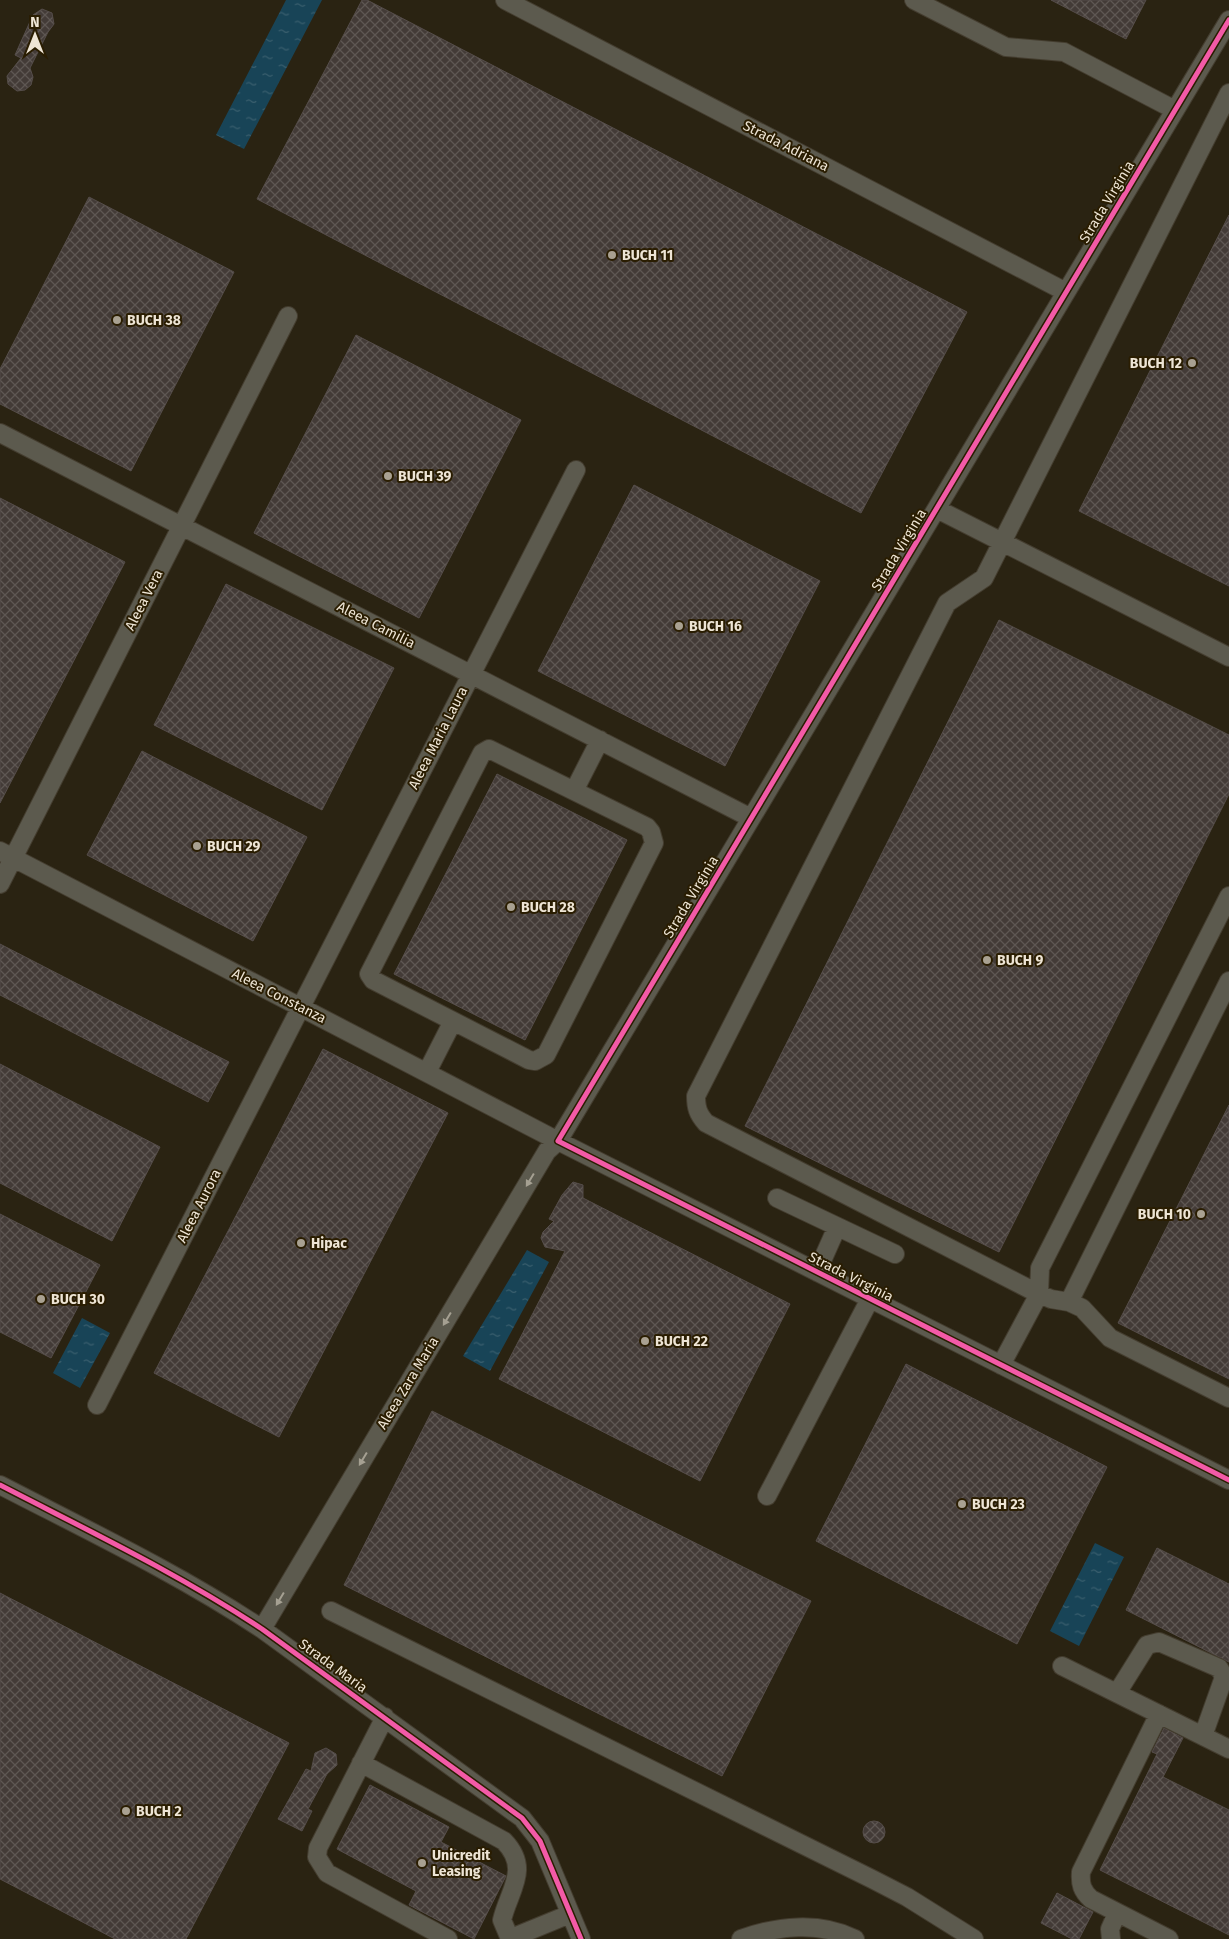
<svg xmlns="http://www.w3.org/2000/svg" width="1229" height="1939" viewBox="0 0 1229 1939" font-family="'Fira Sans',sans-serif">
  <style>
    .water { fill: url(#water-ripples) }
    .building { fill: url(#building-cross-hatch); stroke: #554d4a }
    .lines { fill: none; stroke-linecap: round; stroke-linejoin: round }
    .minor-casing { stroke: #443d2f; stroke-width: 20 }
    .minor { stroke: #5c5a4e; stroke-width: 18 }
    .cycleway-casing { stroke: #2a1d01; stroke-width: 8 }
    .cycleway { stroke: #f35aa7; stroke-width: 5 }
    .oneway { fill: #a5a092 }
    .poi-dot { fill: #a9a191; stroke: #2a1d01; stroke-width: 2 }
    .labels { text-anchor: middle; dominant-baseline: central; stroke-width: 4; stroke-linejoin: round; paint-order: stroke }
    .street-label { font-size: 14px; fill: #eee5d5; stroke: #2a1d01 }
    .poi-label { font-size: 14px; font-weight: bold; fill: #eee5d5; stroke: #2a1d01; text-anchor: start }
  </style>
  <defs>
    <pattern id="water-ripples" width="26" height="14" patternUnits="userSpaceOnUse" patternTransform="scale(1.25)"><rect width="26" height="14" fill="#184457"/><path d="M2 4q2-2 4 0t4 0M15 11q2-2 4 0t4 0" fill="none" stroke="#3a5f6e"/></pattern>
    <pattern id="building-cross-hatch" width="8" height="8" patternUnits="userSpaceOnUse" patternTransform="scale(1.25)"><rect width="8" height="8" fill="#433b37"/><path d="M0 0l8 8M0 8l8-8" fill="none" stroke="#5e5753"/></pattern>
  </defs>
  <rect width="100%" height="100%" fill="#2a2312"/>
  <!-- water -->
  <path class="water" d="M286 0H322L244 149 216 135Z
    M527 1250 549 1262 490 1371 463 1356Z
    M82 1318 110 1333 80 1388 53 1373Z
    M1095 1543 1124 1557 1079 1646 1050 1631Z"/>
  <!-- building -->
  <path class="building" d="M362 0H367L967 312 861 513 257 199Z
    M1051 0H1146L1126 39Z
    M42 9 52 13 54 24 48 32 30 68 33 77 31 85 25 90 17 91 8 84 7 76 21 58 15 55 33 15Z
    M89 197 234 272 131 471 0 404V369Z
    M1229 215V586L1079 511Z
    M356 335 521 420 419 618 254 533Z
    M634 485 820 581 725 766 538 671Z
    M0 498 125 562 0 803Z
    M226 584 394 668 322 810 154 725Z
    M999 620 1229 735V794L999 1252 745 1126Z
    M142 751 307 837 253 941 87 855Z
    M497 774 627 840 525 1040 394 974Z
    M0 944 229 1062 208 1102 0 995Z
    M323 1049 448 1113 279 1437 154 1373Z
    M0 1064 160 1147 112 1241 0 1183Z
    M1229 1105V1379L1118 1323Z
    M573 1182 583 1185V1198L790 1304 700 1481 499 1379 565 1251 545 1247 541 1238 543 1232 554 1221 549 1219 562 1195Z
    M0 1214 100 1265 51 1358 0 1332Z
    M906 1364 1107 1467 1017 1644 816 1541Z
    M432 1411 811 1601 722 1776 344 1585Z
    M1157 1548 1229 1584V1662L1126 1610Z
    M0 1593 289 1743 186 1939H115L0 1879Z
    M1164 1728 1183 1738 1163 1777 1229 1810V1935L1100 1870 1157 1754 1152 1752Z
    M326 1748 336 1754 337 1765 327 1774 308 1809 312 1811 302 1831 278 1819 306 1769 311 1771 315 1753Z
    M370 1785 449 1827 441 1842 506 1876 474 1939 409 1905 416 1891 337 1849Z
    M863 1832a11 11 0 1 1 22 0a11 11 0 1 1-22 0Z
    M1057 1893 1093 1912 1079 1939H1072L1041 1923Z"/>
  <g class="lines">
    <!-- minor casing -->
    <g class="minor-casing">
      <path id="minor" d="M505 0 1066 292
        M914 0 1006 47 1064 52 1175 110
        M1229 93 984 578 947 603 696 1096C696 1108 698 1114 706 1123L1039 1294 1051 1299 1069 1302 1082 1308 1110 1338 1229 1398
        M0 433 751 818
        M937 509 1229 657
        M489 749 647 827 651 832 654 843 546 1055 535 1061 529 1060 373 980 369 974 482 753Z
        M574 791 600 740
        M0 851 558 1141 1229 1480
        M0 884 288 316
        M427 1072 453 1021
        M777 1198 895 1254
        M817 1272 837 1227
        M1069 1302 1229 981
        M1001 1365 1039 1294 1040 1268 1229 896
        M97 1405 576 470
        M0 1485C89 1531 179 1574 262 1629L522 1818 540 1841 581 1939
        M767 1496 870 1299
        M331 1611 872 1879 907 1897 974 1939
        M262 1629 547 1151 558 1141 1229 20
        M1062 1666 1229 1749
        M1117 1693 1147 1645 1159 1642 1219 1668 1224 1677 1203 1736
        M1159 1714 1081 1872C1080 1884 1082 1891 1091 1899L1169 1939
        M385 1717 318 1848 317 1857 327 1873 448 1939
        M361 1763 504 1841C531 1869 509 1890 502 1920L510 1939
        M509 1939 570 1914
        M741 1939C777 1926 819 1921 855 1939
        M1111 1939 1110 1929 1117 1913"/>
    </g>
    <!-- minor -->
    <use href="#minor" class="minor"/>
    <!-- cycleway casing -->
    <g class="cycleway-casing">
      <path id="cycleway" d="M1229 20 558 1141 1229 1480
        M0 1485C89 1531 179 1574 262 1629L522 1818 540 1841 581 1939"/>
    </g>
    <!-- cycleway -->
    <use href="#cycleway" class="cycleway"/>
  </g>
  <!-- one-way arrows -->
  <defs><path id="oneway-solid" d="M-6-.8H1V-3.2L6.5 0L1 3.2V.8H-6Z" transform="scale(1.25)"/></defs>
  <g class="oneway">
    <use href="#oneway-solid" transform="translate(530 1180) rotate(121)"/>
    <use href="#oneway-solid" transform="translate(447 1319) rotate(121)"/>
    <use href="#oneway-solid" transform="translate(363 1459) rotate(121)"/>
    <use href="#oneway-solid" transform="translate(280 1599) rotate(121)"/>
  </g>
  <!-- markers -->
  <g class="poi-dot">
    <circle cx="612" cy="255" r="5"/>
    <circle cx="117" cy="320" r="5"/>
    <circle cx="1192" cy="363" r="5"/>
    <circle cx="388" cy="476" r="5"/>
    <circle cx="679" cy="626" r="5"/>
    <circle cx="197" cy="846" r="5"/>
    <circle cx="511" cy="907" r="5"/>
    <circle cx="987" cy="960" r="5"/>
    <circle cx="1201" cy="1214" r="5"/>
    <circle cx="301" cy="1243" r="5"/>
    <circle cx="41" cy="1299" r="5"/>
    <circle cx="645" cy="1341" r="5"/>
    <circle cx="962" cy="1504" r="5"/>
    <circle cx="126" cy="1811" r="5"/>
    <circle cx="422" cy="1863" r="5"/>
  </g>
  <g class="labels">
    <!-- street labels -->
    <g class="street-label">
      <text transform="translate(786 146) rotate(27)">Strada Adriana</text>
      <text transform="translate(1107 202) rotate(-59)">Strada Virginia</text>
      <text transform="translate(899 550) rotate(-59)">Strada Virginia</text>
      <text transform="translate(144 600) rotate(-63)">Aleea Vera</text>
      <text transform="translate(376 625) rotate(27)">Aleea Camilia</text>
      <text transform="translate(438 738) rotate(-63)">Aleea Maria Laura</text>
      <text transform="translate(691 897) rotate(-59)">Strada Virginia</text>
      <text transform="translate(279 996) rotate(27)">Aleea Constanza</text>
      <text transform="translate(199 1206) rotate(-63)">Aleea Aurora</text>
      <text transform="translate(851 1277) rotate(27)">Strada Virginia</text>
      <text transform="translate(408 1383) rotate(-59)">Aleea Zara Maria</text>
      <text transform="translate(333 1666) rotate(36)">Strada Maria</text>
    </g>
    <!-- poi labels -->
    <g class="poi-label">
      <text x="622" y="255">BUCH 11</text>
      <text x="127" y="320">BUCH 38</text>
      <text x="1182" y="363" text-anchor="end">BUCH 12</text>
      <text x="398" y="476">BUCH 39</text>
      <text x="689" y="626">BUCH 16</text>
      <text x="207" y="846">BUCH 29</text>
      <text x="521" y="907">BUCH 28</text>
      <text x="997" y="960">BUCH 9</text>
      <text x="1191" y="1214" text-anchor="end">BUCH 10</text>
      <text x="311" y="1243">Hipac</text>
      <text x="51" y="1299">BUCH 30</text>
      <text x="655" y="1341">BUCH 22</text>
      <text x="972" y="1504">BUCH 23</text>
      <text x="136" y="1811">BUCH 2</text>
      <text x="432" y="1855">Unicredit<tspan x="432" dy="16">Leasing</tspan></text>
    </g>
  </g>
  <!-- north arrow -->
  <g transform="translate(35 35)" stroke="#2a1d01" stroke-width="4" paint-order="stroke">
  <path d="M0-4L9 19L0 12L-9 19Z" fill="#eee5d5"/>
  <text y="-8" font-size="14" font-weight="bold" text-anchor="middle" fill="#eee5d5">N</text>
  </g>
</svg>
